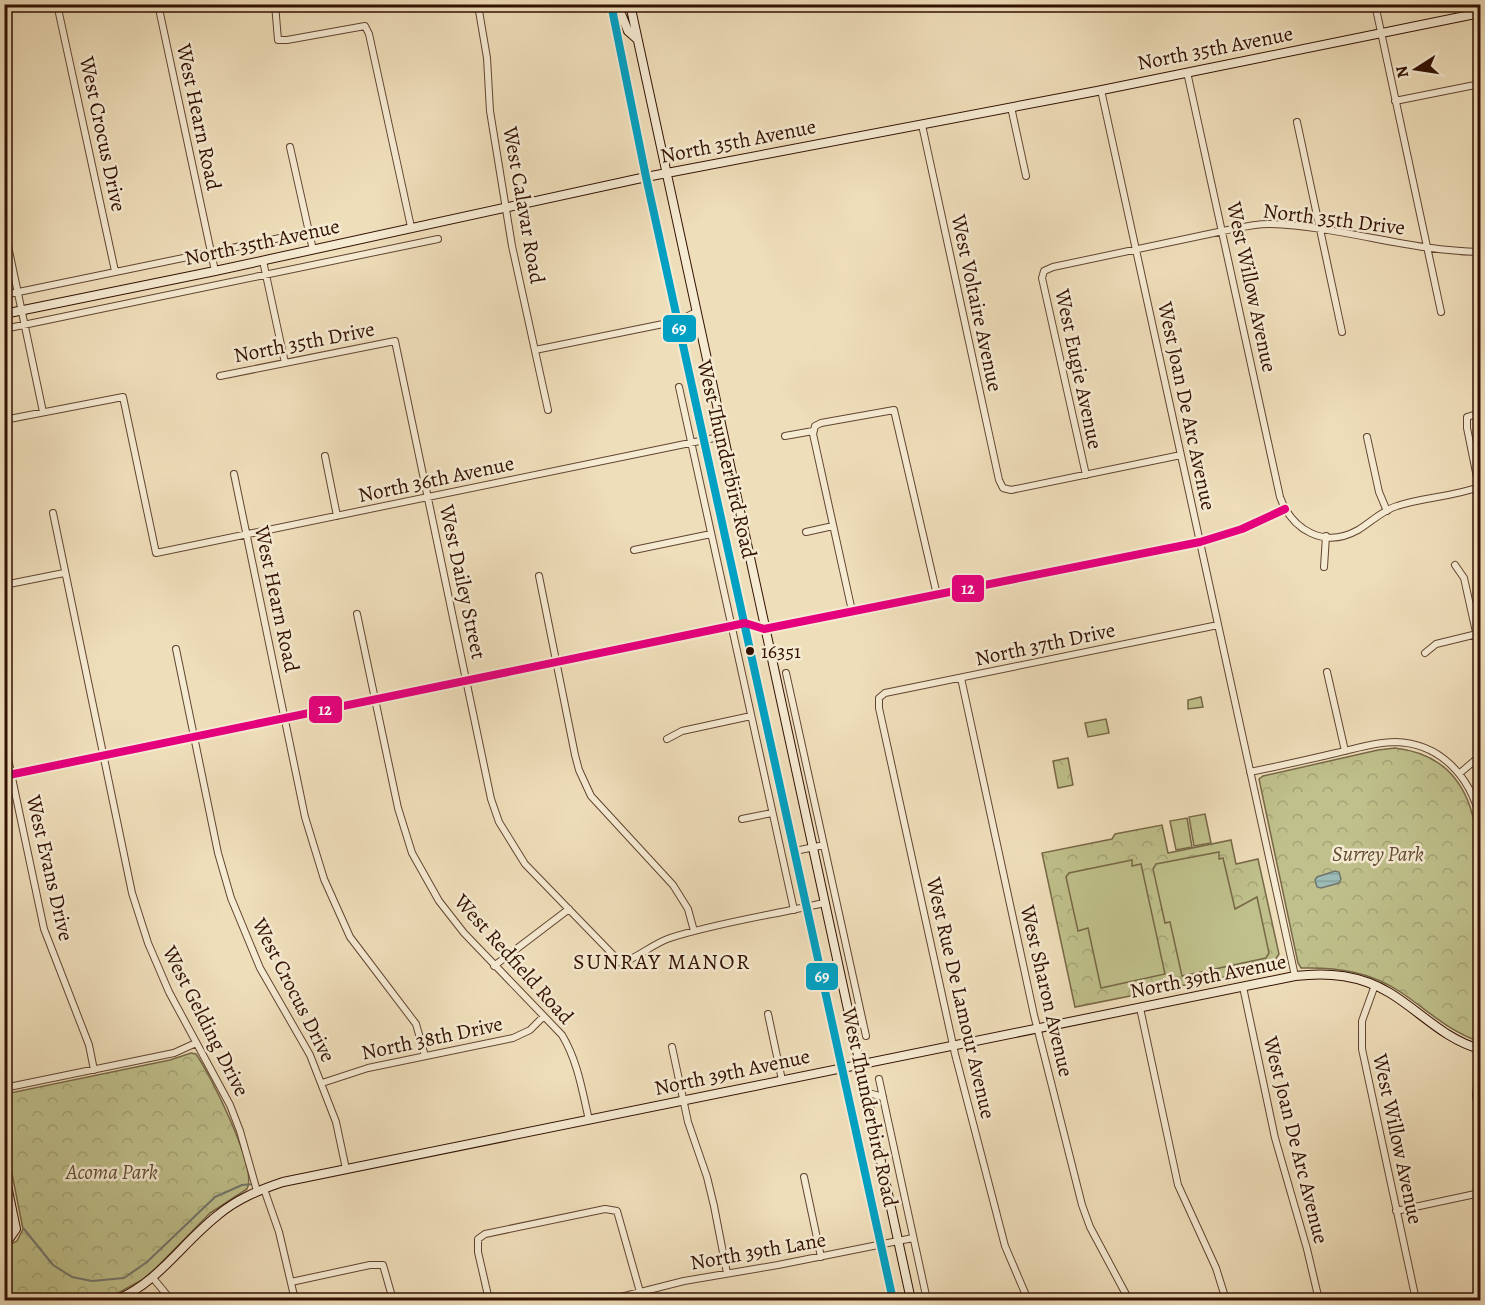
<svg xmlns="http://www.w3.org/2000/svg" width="1485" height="1305" viewBox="0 0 1485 1305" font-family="Alegreya,serif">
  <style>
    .park { fill: url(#park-crowns); stroke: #786847; stroke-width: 1.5 }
    .garden { fill: #bfc08b; stroke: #786847; stroke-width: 1.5 }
    .water { fill: url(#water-rules); stroke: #72776e; stroke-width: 1.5 }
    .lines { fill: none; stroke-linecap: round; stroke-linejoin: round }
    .stream { stroke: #72776e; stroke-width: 2 }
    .street-casing { stroke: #614431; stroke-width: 8 }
    .secondary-casing { stroke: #321103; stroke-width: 10 }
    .street { stroke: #f5ead2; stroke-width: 6 }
    .secondary { stroke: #f5ead2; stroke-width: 8 }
    .bus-1-casing { stroke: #f5ead2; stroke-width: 12 }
    .bus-2-casing { stroke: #f5ead2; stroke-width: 12 }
    .bus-1 { stroke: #02a1c4; stroke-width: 8 }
    .bus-2 { stroke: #e5007d; stroke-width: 8 }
    .bus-dot { fill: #321103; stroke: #f5ead2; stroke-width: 2 }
    .labels { text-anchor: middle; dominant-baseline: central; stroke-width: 5; stroke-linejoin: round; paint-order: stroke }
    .bus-label { font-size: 20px; fill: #321103; stroke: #f5ead2; text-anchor: start }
    .street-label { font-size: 21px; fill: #321103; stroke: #f5ead2 }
    .park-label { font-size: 21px; font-style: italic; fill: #634e33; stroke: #f5ead2 }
    .neighbourhood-label { font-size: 22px; letter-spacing: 1.5px; fill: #321103; stroke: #f5ead2 }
    .line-badge { stroke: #f5ead2; stroke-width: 2 }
    .badge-label { font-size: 16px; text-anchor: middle; font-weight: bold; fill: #fff }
  </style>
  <defs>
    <pattern id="park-crowns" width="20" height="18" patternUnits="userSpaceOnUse" patternTransform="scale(1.5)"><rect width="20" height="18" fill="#bfc08b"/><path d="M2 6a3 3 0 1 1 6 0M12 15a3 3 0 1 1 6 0" fill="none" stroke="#a5a476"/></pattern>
    <pattern id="water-rules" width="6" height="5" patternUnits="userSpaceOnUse" patternTransform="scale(1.5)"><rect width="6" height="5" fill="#9cbbb6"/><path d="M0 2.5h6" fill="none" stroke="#87a09b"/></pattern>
  </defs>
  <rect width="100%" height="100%" fill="#efdeba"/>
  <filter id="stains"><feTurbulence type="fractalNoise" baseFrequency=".00333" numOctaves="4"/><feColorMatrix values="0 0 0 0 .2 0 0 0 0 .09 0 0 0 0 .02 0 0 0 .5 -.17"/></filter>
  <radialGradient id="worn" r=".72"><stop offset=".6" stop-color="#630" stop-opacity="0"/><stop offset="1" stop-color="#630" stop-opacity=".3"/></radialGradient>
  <!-- park -->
  <path class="park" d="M1201 697 1203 707 1188 709V700Z
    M1395 748C1485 758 1480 848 1480 918 1480 960 1480 1001 1480 1042 1447 1030 1431 1013 1402 993 1371 972 1338 967 1301 968L1298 963 1259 779 1263 776 1378 750Z
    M1068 758 1073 785 1058 788 1053 761Z
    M1162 825 1168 853 1231 840 1236 864 1258 859 1279 954 1270 968 1075 1007 1042 853 1112 839 1115 834Z
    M191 1053 196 1054C210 1074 258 1169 247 1189L210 1213 156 1268 142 1280 120 1292 99 1300H5V1247L17 1241 23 1229 5 1139V1094L170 1060Z"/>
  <!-- garden -->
  <path class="garden" d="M1106 719 1109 733 1088 737 1085 723Z
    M1205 814 1211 843 1194 846 1189 817Z
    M1187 818 1192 847 1176 850 1170 821Z
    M1219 852V859L1223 858 1235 909 1257 897 1269 953 1266 958 1182 976 1170 922 1165 923 1153 869 1156 864Z
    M1132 860V866L1141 864 1165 974 1101 988 1088 928 1078 931 1066 877 1069 873Z"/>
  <!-- water -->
  <path class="water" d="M1335 871 1339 872 1341 879 1339 883 1321 888 1317 887 1315 880 1317 877Z"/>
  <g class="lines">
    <!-- stream -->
    <path class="stream" d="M24 1229 53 1265 72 1277 92 1281 124 1278 147 1262 215 1197 242 1185 254 1184"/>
    <!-- street casing -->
    <g class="street-casing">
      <path id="street" d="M57 4 115 271
        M158 4 215 271
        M275 4 278 40H287L365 26 369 34 411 227
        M1375 4 1441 312
        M478 5 487 58 490 111 512 246 548 410
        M1187 72 1280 497C1292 530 1324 549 1358 530 1371 522 1383 510 1397 506 1424 497 1452 497 1479 487L1467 428V417L1480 413
        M1101 90 1295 976
        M1395 101 1480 84
        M1011 107 1026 176
        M1297 122 1342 332
        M922 125 999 480 1003 488 1011 490 1181 455
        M290 147 313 250
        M4 227 43 412
        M263 261 285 363
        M4 295 309 232
        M4 329 438 239
        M535 350 678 321 696 312
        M220 376 395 341 491 799 499 822 525 864 621 963C638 958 652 944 670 938 720 922 773 915 824 903
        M679 387 794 910
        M4 420 123 397 156 553 724 436
        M785 436 813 431
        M1367 437 1379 492 1387 511
        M325 456 337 516
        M234 474 305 817 324 879 350 937 416 1024 425 1056
        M1086 475 1042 278 1044 271 1053 267 1223 231C1238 228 1253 224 1269 224 1340 226 1409 251 1480 252
        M53 513 132 893 148 943 169 992 230 1105 240 1131 257 1191
        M806 532 833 526
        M634 550 711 534
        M1455 565 1464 578 1480 650
        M1324 567 1326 536
        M539 576 575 755 579 770 591 796 673 885 688 909 694 931
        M4 585 64 573
        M852 611 813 434 815 426 821 423 894 410 937 595
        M357 614 398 808 412 853 439 901 464 933 562 1035C578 1062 582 1090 589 1120
        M176 649 218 853 231 898 260 968 310 1055 336 1122 346 1169
        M1425 653 1436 644 1477 634
        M1327 672 1345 751
        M786 673 866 1036
        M961 678 1034 1015 1082 1205 1090 1227 1129 1300
        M667 739 682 731 751 716
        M4 740 44 929 89 1045 94 1070
        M1250 772C1279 766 1307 760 1336 753 1355 749 1375 742 1395 742 1440 743 1470 776 1480 818
        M1460 773 1480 756
        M4 776 731 626 745 623 764 629 1200 542 1242 529 1285 509
        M742 819 772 813
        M795 851 824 845
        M494 966 569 909
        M1375 985 1362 1021V1049L1416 1300
        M1243 987 1275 1138 1307 1249 1319 1300
        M1140 1008 1178 1185 1216 1268 1226 1300
        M768 1014 782 1080
        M672 1047 688 1122 707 1177 714 1206 727 1273
        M1480 1056 1476 1095 1480 1126
        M879 1079 927 1300
        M322 1083 368 1068 513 1038 530 1030 543 1017
        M4 1088 174 1053 196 1043
        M865 1092 883 1097
        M804 1177 821 1257
        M264 1189 279 1232 295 1300
        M1396 1211 1480 1193
        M153 1278 171 1300
        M291 1282 370 1265H383L393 1300
        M879 1297 880 1300
        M489 1300 478 1252V1239L485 1234 605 1209 617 1211 640 1292
        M609 1300 684 1281 778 1265 913 1238
        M1028 1300 1005 1246 955 1054 879 708V698L885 693 1218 625"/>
    </g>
    <!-- secondary casing -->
    <g class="secondary-casing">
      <path id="secondary" d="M611 4 646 177 893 1300
        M617 4 628 31 637 39
        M630 4 911 1300
        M4 314 215 271 646 177 1097 91 1480 13
        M4 1171 16 1229 9 1239 4 1240
        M116 1300C159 1282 182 1243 218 1215 237 1199 259 1190 283 1182L1295 976C1329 972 1360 975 1390 993 1421 1012 1444 1039 1480 1049"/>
    </g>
    <!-- street -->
    <use href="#street" class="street"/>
    <!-- secondary -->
    <use href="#secondary" class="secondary"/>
    <!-- bus-1 casing -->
    <g class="bus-1-casing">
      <path id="bus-1" d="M611 4 646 177 893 1300"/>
    </g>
    <!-- bus-2 casing -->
    <g class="bus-2-casing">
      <path id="bus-2" d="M4 776 731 626 745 623 764 629 1200 542 1242 529 1285 509"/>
    </g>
    <!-- bus-1 -->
    <use href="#bus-1" class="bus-1"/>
    <!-- bus-2 -->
    <use href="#bus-2" class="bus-2"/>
  </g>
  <!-- markers -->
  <circle class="bus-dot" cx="750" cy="651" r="5"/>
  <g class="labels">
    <!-- bus labels -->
    <g class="bus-label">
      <text x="761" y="651">16351</text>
    </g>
    <!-- street labels -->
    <g class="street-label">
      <text transform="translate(1215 48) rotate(-11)">North 35th Avenue</text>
      <text transform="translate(199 117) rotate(78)">West Hearn Road</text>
      <text transform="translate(103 134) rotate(78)">West Crocus Drive</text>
      <text transform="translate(738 141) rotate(-11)">North 35th Avenue</text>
      <text transform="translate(524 205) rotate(80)">West Calavar Road</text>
      <text transform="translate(1334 219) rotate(7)">North 35th Drive</text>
      <text transform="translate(262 242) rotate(-12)">North 35th Avenue</text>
      <text transform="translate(1252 287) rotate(78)">West Willow Avenue</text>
      <text transform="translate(977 303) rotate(78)">West Voltaire Avenue</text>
      <text transform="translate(304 342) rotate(-11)">North 35th Drive</text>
      <text transform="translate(1079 369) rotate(78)">West Eugie Avenue</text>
      <text transform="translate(1187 406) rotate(78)">West Joan De Arc Avenue</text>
      <text transform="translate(727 459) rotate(77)">West Thunderbird Road</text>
      <text transform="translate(436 479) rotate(-12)">North 36th Avenue</text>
      <text transform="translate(463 582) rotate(78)">West Dailey Street</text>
      <text transform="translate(277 599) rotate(78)">West Hearn Road</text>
      <text transform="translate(1045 644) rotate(-12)">North 37th Drive</text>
      <text transform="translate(50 868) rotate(77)">West Evans Drive</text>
      <text transform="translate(514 959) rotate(48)">West Redfield Road</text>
      <text transform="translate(1208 976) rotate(-11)">North 39th Avenue</text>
      <text transform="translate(294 990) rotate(63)">West Crocus Drive</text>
      <text transform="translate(1047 991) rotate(77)">West Sharon Avenue</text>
      <text transform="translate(961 998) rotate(77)">West Rue De Lamour Avenue</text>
      <text transform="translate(206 1021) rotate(63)">West Gelding Drive</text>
      <text transform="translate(432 1038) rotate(-12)">North 38th Drive</text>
      <text transform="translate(732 1072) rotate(-12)">North 39th Avenue</text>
      <text transform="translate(870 1107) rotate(78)">West Thunderbird Road</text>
      <text transform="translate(1398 1139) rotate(78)">West Willow Avenue</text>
      <text transform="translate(1296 1140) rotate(76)">West Joan De Arc Avenue</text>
      <text transform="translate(758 1251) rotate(-10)">North 39th Lane</text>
    </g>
    <!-- park labels -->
    <g class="park-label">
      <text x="1378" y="854">Surrey Park</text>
      <text x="112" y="1172">Acoma Park</text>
    </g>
    <!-- neighbourhood labels -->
    <g class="neighbourhood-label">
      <text x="662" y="962">SUNRAY MANOR</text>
    </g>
  </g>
  <g class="line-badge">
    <rect x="662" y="314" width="35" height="29" rx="6" fill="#02a1c4"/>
    <rect x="951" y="574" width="34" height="29" rx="6" fill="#e5007d"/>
    <rect x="308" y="695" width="35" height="29" rx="6" fill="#e5007d"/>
    <rect x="805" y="962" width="34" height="29" rx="6" fill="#02a1c4"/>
  </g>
  <g class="badge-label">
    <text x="679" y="334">69</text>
    <text x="968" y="594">12</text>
    <text x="325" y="715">12</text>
    <text x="822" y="982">69</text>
  </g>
  <!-- margin -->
  <rect width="1485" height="1305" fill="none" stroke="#efdeba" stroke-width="24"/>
  <rect x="6" y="6" width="1473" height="1293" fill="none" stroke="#321103" stroke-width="3"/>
  <rect x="12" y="12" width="1461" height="1281" fill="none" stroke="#321103" stroke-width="1.5"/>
  <!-- north arrow -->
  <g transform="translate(1416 69) rotate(258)" stroke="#f5ead2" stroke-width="4.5" paint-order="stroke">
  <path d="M0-4.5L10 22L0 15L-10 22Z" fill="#321103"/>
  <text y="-9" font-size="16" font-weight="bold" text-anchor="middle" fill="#321103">N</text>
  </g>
  <rect width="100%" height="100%" filter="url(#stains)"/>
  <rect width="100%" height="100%" fill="url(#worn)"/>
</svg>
